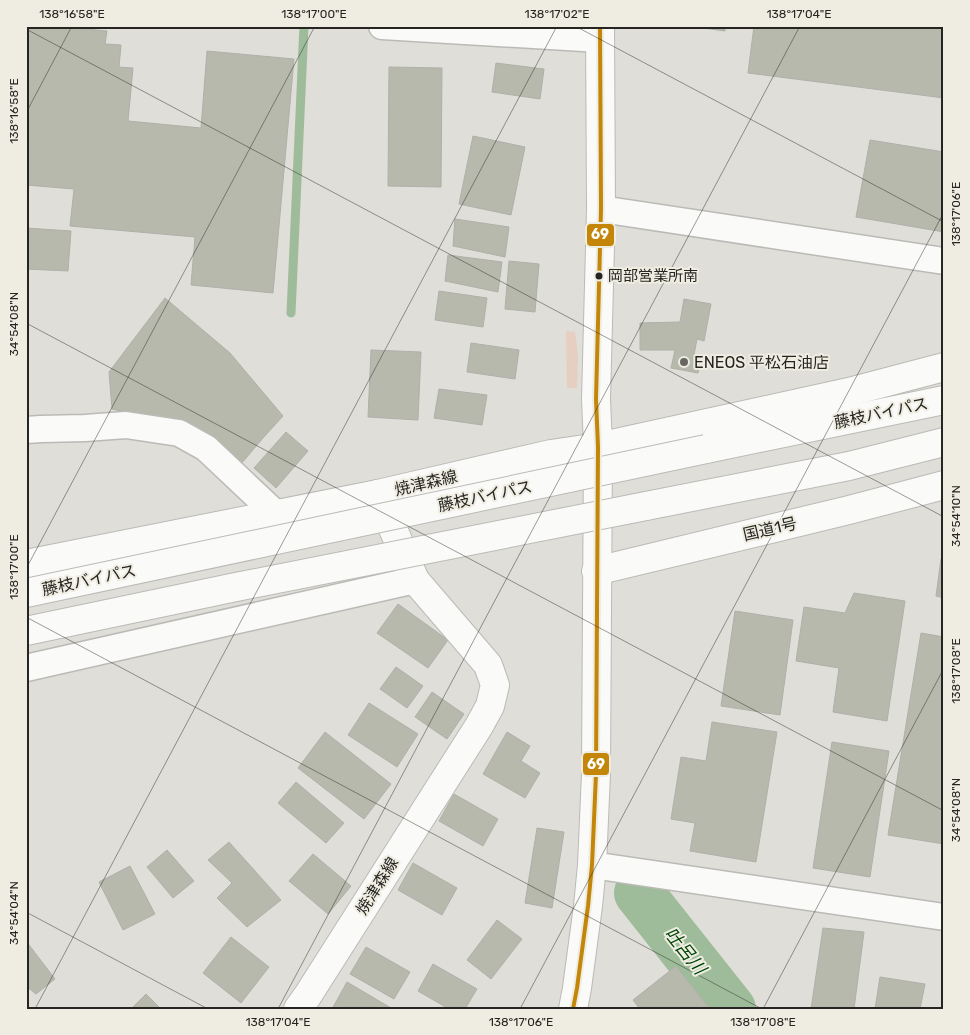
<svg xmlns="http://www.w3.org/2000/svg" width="970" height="1035" viewBox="0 0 970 1035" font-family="Rubik,'Noto Sans JP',sans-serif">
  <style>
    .green { fill: #e6cfc0 }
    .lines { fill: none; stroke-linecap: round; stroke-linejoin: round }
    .stream { stroke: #9ebc9a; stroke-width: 9 }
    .river { stroke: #9ebc9a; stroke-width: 50 }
    .building { fill: #b6b9ab; stroke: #b0b0ab }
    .minor-casing { stroke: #bbbab6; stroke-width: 29 }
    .tertiary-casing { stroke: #bbbab6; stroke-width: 30 }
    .secondary-casing { stroke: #bbbab6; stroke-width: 30 }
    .primary-casing { stroke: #bbbab6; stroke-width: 30 }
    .trunk-casing { stroke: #bbbab6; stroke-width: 30 }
    .motorway-casing { stroke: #bbbab6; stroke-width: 30 }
    .minor { stroke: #fafaf9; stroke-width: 26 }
    .tertiary { stroke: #fafaf9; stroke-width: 28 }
    .secondary { stroke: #fafaf9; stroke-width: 28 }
    .primary { stroke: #fafaf9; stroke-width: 28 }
    .trunk { stroke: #fafaf9; stroke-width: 28 }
    .motorway { stroke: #fafaf9; stroke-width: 28 }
    .motorway-bridge-casing { stroke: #bbbab6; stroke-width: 30; stroke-linecap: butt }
    .motorway-bridge { stroke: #fafaf9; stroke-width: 28 }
    .bus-1-casing { stroke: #efede2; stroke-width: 8 }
    .bus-1 { stroke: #c38608; stroke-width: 4 }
    .ticks { fill: none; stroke: #262521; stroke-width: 1; stroke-opacity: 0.45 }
    .bus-dot { fill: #262521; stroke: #efede2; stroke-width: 2 }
    .poi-dot { fill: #676661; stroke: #efede2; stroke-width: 2 }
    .labels { text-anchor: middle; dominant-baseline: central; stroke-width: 4; stroke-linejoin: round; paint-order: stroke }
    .bus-label { font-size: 15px; fill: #262521; stroke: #efede2; text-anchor: start }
    .poi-label { font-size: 16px; fill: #262521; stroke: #efede2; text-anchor: start }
    .street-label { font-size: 16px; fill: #262521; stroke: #efede2 }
    .water-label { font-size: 18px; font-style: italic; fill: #004707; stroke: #efede2 }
    .line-badge { stroke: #efede2; stroke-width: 2 }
    .badge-label { font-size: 14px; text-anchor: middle; font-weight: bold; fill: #fff }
    .neatline { fill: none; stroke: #262521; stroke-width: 2 }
    .ticks-label { font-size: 12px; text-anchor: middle; fill: #262521 }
  </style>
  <rect width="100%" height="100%" fill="#dfded8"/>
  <!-- green -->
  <path class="green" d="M566 331 575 332 578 356 577 388H567Z"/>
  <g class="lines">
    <!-- stream -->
    <path class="stream" d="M291 313 304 26"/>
    <!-- river -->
    <path class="river" d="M639 893 731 1009"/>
  </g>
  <!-- building -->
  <path class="building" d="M26 26H55L107 31 105 44 121 45 119 67 133 68 128 121 201 128 207 51 294 59 273 293 191 285 195 237 70 226 74 189 26 185Z
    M688 26H725V31Z
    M754 26H944V98L748 73Z
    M496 63 544 69 540 99 492 92Z
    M389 67 442 68 441 187 388 186Z
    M473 136 525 147 511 215 459 204Z
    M870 140 944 152V232L856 217Z
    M455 219 509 227 505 257 453 246Z
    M26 228 71 231 68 271 26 269Z
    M448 255 502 262 498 292 445 281Z
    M509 261 539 264 535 312 505 309Z
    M439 291 487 298 483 327 435 320Z
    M165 298 230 353 283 416 263 438 241 464 195 429 112 409 109 372Z
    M684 299 711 304 704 341 697 339 693 360 700 362 698 373 671 368 675 350H640V323L680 322Z
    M471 343 519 350 515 379 467 372Z
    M371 350 421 352 418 420 368 417Z
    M439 389 487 395 482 425 434 418Z
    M286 432 308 451 276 488 254 468Z
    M941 559H944V598L936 596Z
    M854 593 905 601 887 721 833 712 839 668 796 661 804 607 845 613Z
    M398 604 448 640 428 668 377 633Z
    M735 611 793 620 780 715 721 706Z
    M921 633 944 637V844L888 835Z
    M396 667 423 686 407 708 380 689Z
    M432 692 464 714 447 739 415 717Z
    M369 703 418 734 397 767 348 735Z
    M712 722 777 732 756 862 690 851 695 823 671 819 681 757 706 761Z
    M325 732 391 784 364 819 298 768Z
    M507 732 530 746 521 761 540 773 525 798 483 774Z
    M832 742 889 751 870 877 813 868Z
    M296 782 344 823 326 843 278 803Z
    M454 794 498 819 483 846 439 821Z
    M537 828 564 832 552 908 525 903Z
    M229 842 281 900 247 927 217 898 232 883 208 860Z
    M167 850 194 881 173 898 147 867Z
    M313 854 351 886 328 914 289 881Z
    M413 863 457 888 442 915 398 890Z
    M130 866 155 914 123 930 99 882Z
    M497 920 522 939 491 979 467 960Z
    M823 928 864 932 854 1009H811Z
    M231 937 269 967 241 1003 203 973Z
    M26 941 55 979 36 994 26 986Z
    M366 947 410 972 394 999 350 974Z
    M433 964 477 989 465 1009H449L418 991Z
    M676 966 710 1009H640L633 1000Z
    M880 977 925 984 920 1009H875Z
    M347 982 391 1008 390 1009H332Z
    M146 994 161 1009H131Z"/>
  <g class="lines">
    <!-- minor casing -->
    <g class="minor-casing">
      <path id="minor" d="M382 26 600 39
        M601 209 944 261
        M26 430 41 429 85 428 126 425 179 433 206 448 276 514
        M26 668 415 580
        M592 865 944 917"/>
    </g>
    <!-- tertiary casing -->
    <g class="tertiary-casing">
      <path id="tertiary" d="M26 564 378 494"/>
    </g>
    <!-- secondary casing -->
    <g class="secondary-casing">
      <path id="secondary" d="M573 1009 577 988 588 906 592 865 596 774 598 448"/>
    </g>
    <!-- primary casing -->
    <g class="primary-casing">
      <path id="primary" d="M298 1009 308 995 479 726 490 706 495 685 488 665 415 580 378 494 551 454 598 447 596 399 601 209 600 26"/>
    </g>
    <!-- trunk casing -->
    <g class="trunk-casing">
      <path id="trunk" d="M598 447 849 392 944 367
        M596 571 849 510 944 485"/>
    </g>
    <!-- motorway casing -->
    <g class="motorway-casing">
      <path id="motorway" d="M706 449 944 400
        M646 506 849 466 944 442"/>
    </g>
    <!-- minor -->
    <use href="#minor" class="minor"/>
    <!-- tertiary -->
    <use href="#tertiary" class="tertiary"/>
    <!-- secondary -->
    <use href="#secondary" class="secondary"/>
    <!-- primary -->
    <use href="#primary" class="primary"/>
    <!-- trunk -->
    <use href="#trunk" class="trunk"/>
    <!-- motorway -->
    <use href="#motorway" class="motorway"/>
    <!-- motorway-bridge casing -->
    <g class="motorway-bridge-casing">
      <path id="motorway-bridge" d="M26 593 706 449
        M26 631 236 587 646 506"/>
    </g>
    <!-- motorway-bridge -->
    <use href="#motorway-bridge" class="motorway-bridge"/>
    <!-- bus-1 casing -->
    <g class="bus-1-casing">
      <path id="bus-1" d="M573 1009 577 988 588 906 592 865 596 774 598 447 596 399 601 209 600 26"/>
    </g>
    <!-- bus-1 -->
    <use href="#bus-1" class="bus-1"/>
  </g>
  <!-- ticks -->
  <path class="ticks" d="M575 26 944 222M26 29 944 517M26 113 72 26M26 323 944 811M26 569 315 26M26 617 762 1009M26 912 208 1009M35 1009 557 26M278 1009 800 26M520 1009 944 212M763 1009 944 668"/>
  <!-- markers -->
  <circle class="bus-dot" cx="599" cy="276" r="4.5"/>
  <circle class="poi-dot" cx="684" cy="362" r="5"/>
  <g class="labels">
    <!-- bus labels -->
    <g class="bus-label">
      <text x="608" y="276">岡部営業所南</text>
    </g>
    <!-- poi labels -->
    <g class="poi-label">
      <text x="694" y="362">ENEOS 平松石油店</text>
    </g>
    <!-- street labels -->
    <g class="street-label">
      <text transform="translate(881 413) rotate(-12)">藤枝バイパス</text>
      <text transform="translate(426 483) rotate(-13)">焼津森線</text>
      <text transform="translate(485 496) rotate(-12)">藤枝バイパス</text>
      <text transform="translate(770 529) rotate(-13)">国道1号</text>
      <text transform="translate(89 580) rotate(-12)">藤枝バイパス</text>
      <text transform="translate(377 886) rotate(-58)">焼津森線</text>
    </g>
    <!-- water labels -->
    <g class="water-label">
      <text transform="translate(685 951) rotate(51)">吐呂川</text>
    </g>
  </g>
  <g class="line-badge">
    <rect x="586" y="223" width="29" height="24" rx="5" fill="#c38608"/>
    <rect x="582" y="752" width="28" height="24" rx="5" fill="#c38608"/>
  </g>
  <g class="badge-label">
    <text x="600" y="239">69</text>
    <text x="596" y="769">69</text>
  </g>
  <!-- border -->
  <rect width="970" height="1035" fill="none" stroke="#efede2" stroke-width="55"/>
  <rect x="28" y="28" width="914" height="980" class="neatline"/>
  <g class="ticks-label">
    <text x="72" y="18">138°16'58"E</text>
    <text x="314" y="18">138°17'00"E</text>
    <text x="557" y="18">138°17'02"E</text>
    <text x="799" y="18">138°17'04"E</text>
    <text transform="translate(14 111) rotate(-90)" y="4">138°16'58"E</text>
    <text transform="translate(956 214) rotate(-90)" y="4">138°17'06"E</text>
    <text transform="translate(14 324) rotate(-90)" y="4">34°54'08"N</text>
    <text transform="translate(956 516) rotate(-90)" y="4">34°54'10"N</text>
    <text transform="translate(14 567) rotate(-90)" y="4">138°17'00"E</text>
    <text transform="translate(956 671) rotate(-90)" y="4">138°17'08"E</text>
    <text transform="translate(956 810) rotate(-90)" y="4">34°54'08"N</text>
    <text transform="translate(14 913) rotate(-90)" y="4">34°54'04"N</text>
    <text x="278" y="1026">138°17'04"E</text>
    <text x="521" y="1026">138°17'06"E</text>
    <text x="763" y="1026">138°17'08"E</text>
  </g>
</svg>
